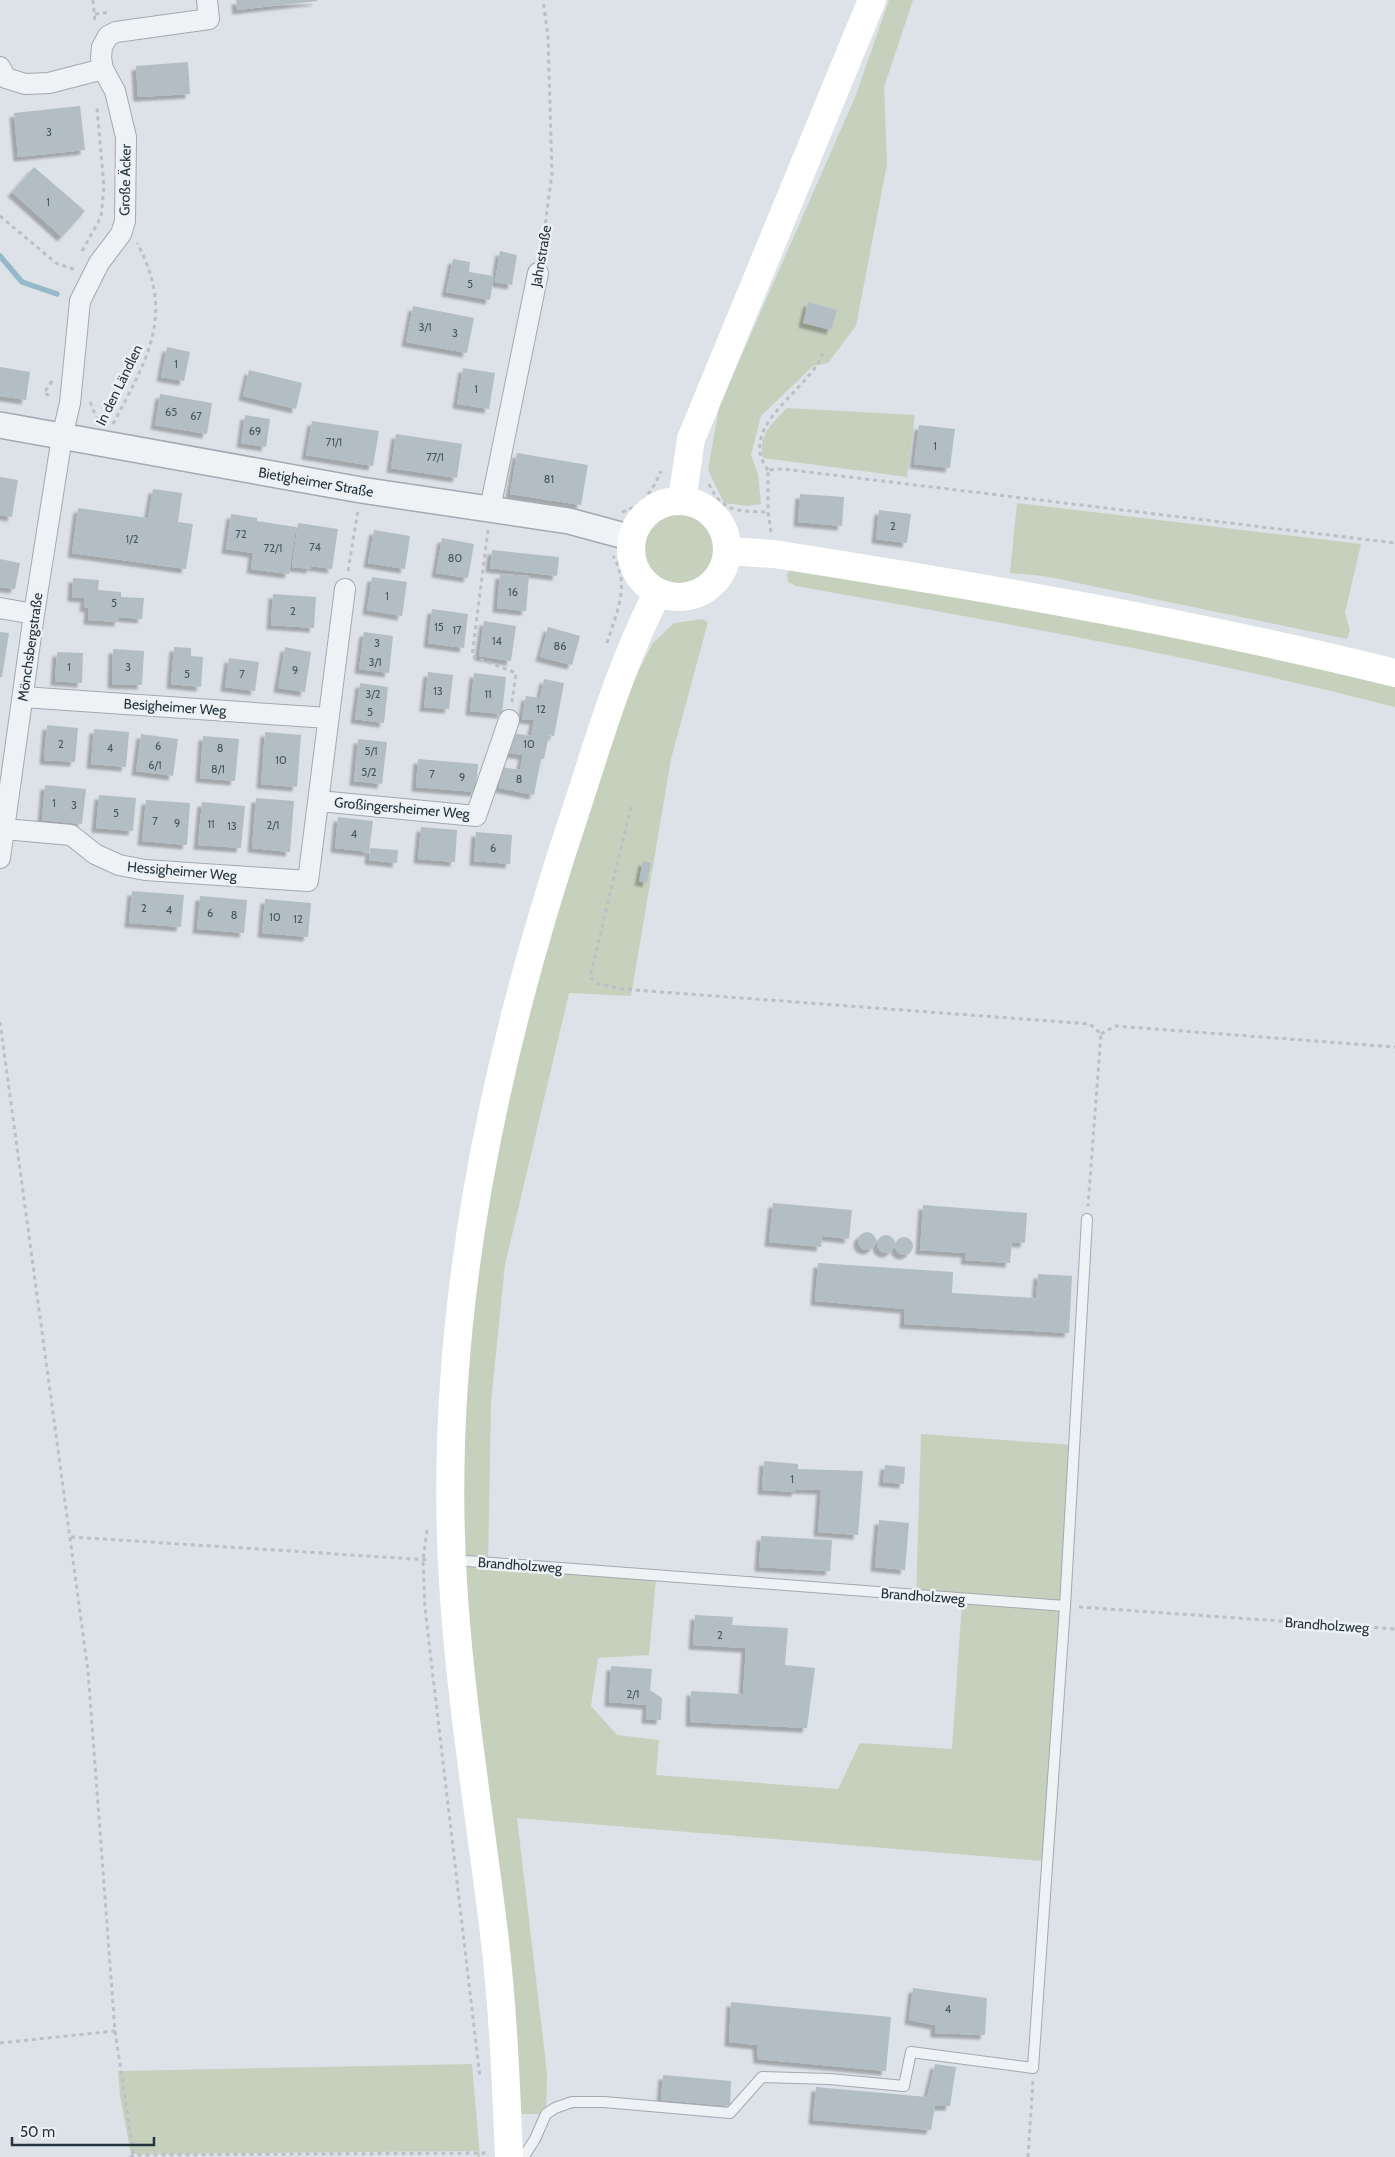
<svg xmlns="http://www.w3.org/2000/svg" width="1395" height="2157" viewBox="0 0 1395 2157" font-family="Cabin,sans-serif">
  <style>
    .green { fill: #c6d1bd }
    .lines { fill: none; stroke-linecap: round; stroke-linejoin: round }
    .stream { stroke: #95b9c9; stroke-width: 5.5 }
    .building { fill: #b3bdc4; filter: url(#shadow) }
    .service-casing { stroke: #a1aab1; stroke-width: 12 }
    .minor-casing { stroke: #a1aab1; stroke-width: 22 }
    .tertiary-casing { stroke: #a1aab1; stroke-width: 28 }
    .path { stroke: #bac0c5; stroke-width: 3; stroke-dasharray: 4 4; stroke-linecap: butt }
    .service { stroke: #eff2f5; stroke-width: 10 }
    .minor { stroke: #eff2f5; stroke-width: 20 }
    .tertiary { stroke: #eff2f5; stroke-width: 25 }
    .secondary { stroke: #fff; stroke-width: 28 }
    .labels { text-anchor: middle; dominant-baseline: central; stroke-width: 5; stroke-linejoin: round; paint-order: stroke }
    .number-label { font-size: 11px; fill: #48565f }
    .street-label { font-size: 14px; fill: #25333d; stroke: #ebf1f5 }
  </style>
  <defs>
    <filter id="shadow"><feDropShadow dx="-4.5" dy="4.5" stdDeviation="1" flood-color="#0004"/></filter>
  </defs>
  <rect width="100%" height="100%" fill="#dce2e7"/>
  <!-- green -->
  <path class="green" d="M889 0H913L884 87 887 164 856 326 828 363 813 366 761 416 751 455 758 474 761 504 747 506 724 503 708 470 719 407 856 95Z
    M787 408 915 415 907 477 763 458C757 436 773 422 787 408Z
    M1017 503 1361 544 1345 613 1350 630 1347 639 1044 576 1010 573Z
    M644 549a37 37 0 1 1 74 0a37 37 0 1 1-74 0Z
    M791 568 999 600 1395 682V707C1198 656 996 622 796 586L788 582 787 574Z
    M702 619 708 622 671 759 631 996 569 993 505 1265 491 1402 488 1565 656 1579 649 1655 598 1658 591 1706 617 1735 659 1740 656 1775 838 1789 860 1743 952 1749 962 1602 916 1599 921 1434 1073 1445 1044 1861 517 1818 547 2073 546 2114H518L462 1563 463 1385 493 1167 515 1059 564 884 632 684 652 644 674 623Z
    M472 2064 480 2157H477L478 2151 131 2154 120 2096 118 2071Z"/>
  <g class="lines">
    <!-- stream -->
    <path class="stream" d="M0 256 22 282 57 294"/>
  </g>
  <!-- building -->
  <path class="building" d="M236 0H317V1L237 10Z
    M188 62 190 94 138 97 136 66Z
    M80 106 85 150 18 157 14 113Z
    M34 167 85 211 62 237 12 192Z
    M500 251 517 255 512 285 495 282Z
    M453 259 470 262 469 272 494 276 490 300 446 292Z
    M808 302 837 310 831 330 803 323Z
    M413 306 474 318 467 353 406 342Z
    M167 347 190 352 184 381 161 377Z
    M0 367 30 372 26 400 0 396Z
    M463 368 495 373 489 409 457 404Z
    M249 370 302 383 296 409 243 396Z
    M160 394 212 403 207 434 155 425Z
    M245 415 270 419 266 447 241 443Z
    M312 421 379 431 373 466 306 455Z
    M919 425 955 429 950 468 914 464Z
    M396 434 462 444 457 478 391 468Z
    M517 453 588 465 581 505 510 494Z
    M0 477 18 480 12 517 0 515Z
    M153 489 182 493 178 522 193 524 186 569 72 553 78 508 148 518Z
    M800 494 844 497 842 526 798 522Z
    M879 510 911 514 907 543 876 539Z
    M231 514 257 518V521L296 527 289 574 251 569 253 553 226 549Z
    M298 523 338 529 332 569 311 566V569L292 567Z
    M374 530 410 536 405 569 368 563Z
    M442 538 474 544 468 578 436 573Z
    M492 550 559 557 557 576 490 568Z
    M0 559 20 563 15 589 0 587Z
    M500 574 529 576 526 611 497 608Z
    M372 577 407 582 402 616 367 610Z
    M73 578 99 580 98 590 121 592V597L144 598 142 619 119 617V622L88 620 89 608 84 607 85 598 72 597Z
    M273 594 316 597 314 628 271 625Z
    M432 609 468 614 464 648 428 643Z
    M484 621 516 626 511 661 479 656Z
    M548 627 580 636 572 665 540 657Z
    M0 632 9 633 2 677H0Z
    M364 632 393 636 389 673 359 669Z
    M174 647 191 648V656L203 657 201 687 171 684Z
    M285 647 311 652 305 692 278 688Z
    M113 649 144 651 142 685 112 684Z
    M57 652 83 653 82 683 55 681Z
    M229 658 259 662 255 691 225 687Z
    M428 672 453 675 449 709 424 707Z
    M474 673 506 677 502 714 470 711Z
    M544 679 564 683 554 736 549 735 544 759H541L534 795 499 788 503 767 520 770 523 755 509 753 513 733 531 736 534 720 522 719 526 696 540 698Z
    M360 683 388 687 384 723 355 719Z
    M47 725 78 728 75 762 44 760Z
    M94 729 129 732 126 767 91 764Z
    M265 732 301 735 297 787 261 784Z
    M141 734 178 739 173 776 136 771Z
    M203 736 239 739 235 781 200 778Z
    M358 739 387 742 382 784 354 781Z
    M418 759 478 764 476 792 416 787Z
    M45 785 86 789 82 824 42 820Z
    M99 795 136 798 133 831 96 828Z
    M256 798 294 801 290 852 252 848Z
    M146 800 190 803 187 845 142 841Z
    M202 802 245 806 241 848 198 845Z
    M338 817 373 821 369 852 335 848Z
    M421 827 457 830 455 862 418 859Z
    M476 832 512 835 510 864 474 861Z
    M370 848 398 850 397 863 369 860Z
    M643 861 651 863 647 883 639 881Z
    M132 891 184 895 181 927 129 923Z
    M200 896 247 900 244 933 197 929Z
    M265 899 311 903 308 937 262 933Z
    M773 1203 852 1210 849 1239 822 1236 821 1247 769 1242Z
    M923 1205 1027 1213 1025 1243 1012 1242 1010 1263 965 1260 966 1253 920 1250Z
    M858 1241a9 9 0 1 1 18 0a9 9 0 1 1-18 0Z
    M877 1244a9 9 0 1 1 18 0a9 9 0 1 1-18 0Z
    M895 1246a9 9 0 1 1 18 0a9 9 0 1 1-18 0Z
    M818 1263 953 1272 952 1293 1036 1298 1038 1274 1072 1276 1069 1333 904 1324 905 1309 815 1301Z
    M764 1461 798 1464V1469L863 1471 858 1535 818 1532 821 1490 796 1489V1492L762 1490Z
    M885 1465 905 1467 904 1484 883 1482Z
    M879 1520 909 1523 905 1570 875 1567Z
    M761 1536 832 1540 830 1571 759 1567Z
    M695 1615 733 1617 732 1625 788 1628 785 1665 815 1668 807 1728 690 1722 691 1691 743 1694 746 1648 693 1645Z
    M611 1666 652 1669 650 1690 662 1698 661 1720 646 1719 647 1705 609 1702Z
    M913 1988 987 1998 985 2035 935 2033V2025L909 2020Z
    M731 2002 891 2017 886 2071 758 2059 757 2045 729 2042Z
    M935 2064 956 2067 950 2106H935L931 2130 813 2120 816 2087 927 2097Z
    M663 2075 731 2081 730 2106 661 2100Z"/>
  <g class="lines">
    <!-- service casing -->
    <g class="service-casing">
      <path id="service" d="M453 1560 1065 1606
        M509 2154 526 2153 535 2139 546 2114 555 2108 572 2102H604L730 2113 762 2077 829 2079 904 2086 911 2052 1033 2068 1065 1606 1087 1219"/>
    </g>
    <!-- minor casing -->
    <g class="minor-casing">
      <path id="minor" d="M0 67 6 78 25 84 49 83 103 69
        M490 509 538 273
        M0 608 34 614
        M23 697 328 718
        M319 801 476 816 509 720
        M5 829 71 835 95 854 119 865 145 870 308 881 345 589
        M0 858 34 614 62 437 70 403 80 301 99 263 121 234 125 221 126 137 115 91 103 69 101 58 102 47 108 36 116 32 209 19 207 0"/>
    </g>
    <!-- tertiary casing -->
    <g class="tertiary-casing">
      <path id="tertiary" d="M0 425 361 490 569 521 632 538"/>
    </g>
    <!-- path -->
    <path class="path" d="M93 0 95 22
      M95 14 110 12
      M0 216 56 263 76 270
      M82 251 101 217 104 187 97 108
      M541 255 552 174 548 36 543 0
      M52 381 44 393 52 397
      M90 402 98 421
      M113 424C147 359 176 315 137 243
      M768 470C740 434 790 400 810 374 816 367 820 360 824 351
      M709 484C722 513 739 511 768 512
      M622 512C643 506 653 490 661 471
      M488 530 472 656 516 673 512 702
      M771 532 768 512V470L783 469 1395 543
      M348 571 358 510
      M607 643C616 614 631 584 613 556
      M631 807 590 977 596 983 621 989 1090 1024 1101 1034 1088 1206
      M0 1022 88 1671 115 2031 134 2157
      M1101 1034 1115 1026 1395 1047
      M427 1530 423 1560 425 1608 480 2078
      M71 1537 430 1560
      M1079 1607 1395 1629
      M0 2043 115 2031
      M130 2157 134 2155 486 2153
      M1028 2157 1033 2081"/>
    <!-- service -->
    <use href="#service" class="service"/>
    <!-- minor -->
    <use href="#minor" class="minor"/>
    <!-- tertiary -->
    <use href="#tertiary" class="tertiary"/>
    <!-- secondary -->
    <path class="secondary" d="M682 500 691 439 872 0
      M631 549a48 48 0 1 1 96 0a48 48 0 1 1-96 0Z
      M728 551 774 554C983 587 1190 622 1395 673
      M509 2157C506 2082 503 2007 494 1933 480 1817 460 1699 453 1582 437 1320 493 1057 576 810 600 736 622 661 658 592"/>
  </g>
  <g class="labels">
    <!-- number labels -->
    <g class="number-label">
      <text x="49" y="132">3</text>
      <text x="48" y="202">1</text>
      <text x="470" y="284">5</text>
      <text x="425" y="327">3/1</text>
      <text x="455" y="333">3</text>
      <text x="176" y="364">1</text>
      <text x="476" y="389">1</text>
      <text x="171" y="412">65</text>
      <text x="196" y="416">67</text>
      <text x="255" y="431">69</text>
      <text x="334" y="442">71/1</text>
      <text x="935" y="446">1</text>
      <text x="435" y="457">77/1</text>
      <text x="549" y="479">81</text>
      <text x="893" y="526">2</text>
      <text x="241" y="534">72</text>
      <text x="132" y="539">1/2</text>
      <text x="315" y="547">74</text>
      <text x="273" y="548">72/1</text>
      <text x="455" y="558">80</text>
      <text x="513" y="592">16</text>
      <text x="387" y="596">1</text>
      <text x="114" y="603">5</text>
      <text x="293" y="611">2</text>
      <text x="439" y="627">15</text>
      <text x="457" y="630">17</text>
      <text x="497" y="641">14</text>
      <text x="377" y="643">3</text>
      <text x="560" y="646">86</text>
      <text x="375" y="662">3/1</text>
      <text x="69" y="667">1</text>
      <text x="128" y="667">3</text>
      <text x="295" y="670">9</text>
      <text x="187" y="674">5</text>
      <text x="242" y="674">7</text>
      <text x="438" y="691">13</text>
      <text x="373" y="694">3/2</text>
      <text x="488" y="694">11</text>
      <text x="541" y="709">12</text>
      <text x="370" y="712">5</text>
      <text x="61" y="744">2</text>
      <text x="529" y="744">10</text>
      <text x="158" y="746">6</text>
      <text x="110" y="748">4</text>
      <text x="220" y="748">8</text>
      <text x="371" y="751">5/1</text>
      <text x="281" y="760">10</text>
      <text x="155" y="765">6/1</text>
      <text x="218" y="769">8/1</text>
      <text x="369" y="772">5/2</text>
      <text x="432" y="774">7</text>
      <text x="462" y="777">9</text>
      <text x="519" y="779">8</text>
      <text x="54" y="803">1</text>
      <text x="74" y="805">3</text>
      <text x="116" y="813">5</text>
      <text x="155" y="821">7</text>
      <text x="177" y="823">9</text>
      <text x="211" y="824">11</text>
      <text x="273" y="825">2/1</text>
      <text x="232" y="826">13</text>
      <text x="354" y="834">4</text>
      <text x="493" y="848">6</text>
      <text x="144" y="908">2</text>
      <text x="169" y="910">4</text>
      <text x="210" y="913">6</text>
      <text x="234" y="915">8</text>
      <text x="275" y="917">10</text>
      <text x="298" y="919">12</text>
      <text x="792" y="1479">1</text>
      <text x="720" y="1635">2</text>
      <text x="633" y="1694">2/1</text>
      <text x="948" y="2009">4</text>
    </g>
    <!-- street labels -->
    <g class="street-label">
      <text transform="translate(125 180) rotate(-89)">Große Äcker</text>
      <text transform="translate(541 256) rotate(-80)">Jahnstraße</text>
      <text transform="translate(119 385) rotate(-64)">In den Ländlen</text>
      <text transform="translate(316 482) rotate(10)">Bietigheimer Straße</text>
      <text transform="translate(30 647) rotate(-82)">Mönchsbergstraße</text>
      <text transform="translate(175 707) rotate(4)">Besigheimer Weg</text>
      <text transform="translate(402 808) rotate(5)">Großingersheimer Weg</text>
      <text transform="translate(182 871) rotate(5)">Hessigheimer Weg</text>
      <text transform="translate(520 1565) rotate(4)">Brandholzweg</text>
      <text transform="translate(923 1596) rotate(4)">Brandholzweg</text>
      <text transform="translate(1327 1625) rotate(4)">Brandholzweg</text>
    </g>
  </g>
  <!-- scale -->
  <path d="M12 2137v8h142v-8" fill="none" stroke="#25333d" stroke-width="2.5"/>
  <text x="20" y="2137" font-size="15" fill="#25333d" stroke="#ebf1f5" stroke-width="4" paint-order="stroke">50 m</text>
</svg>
